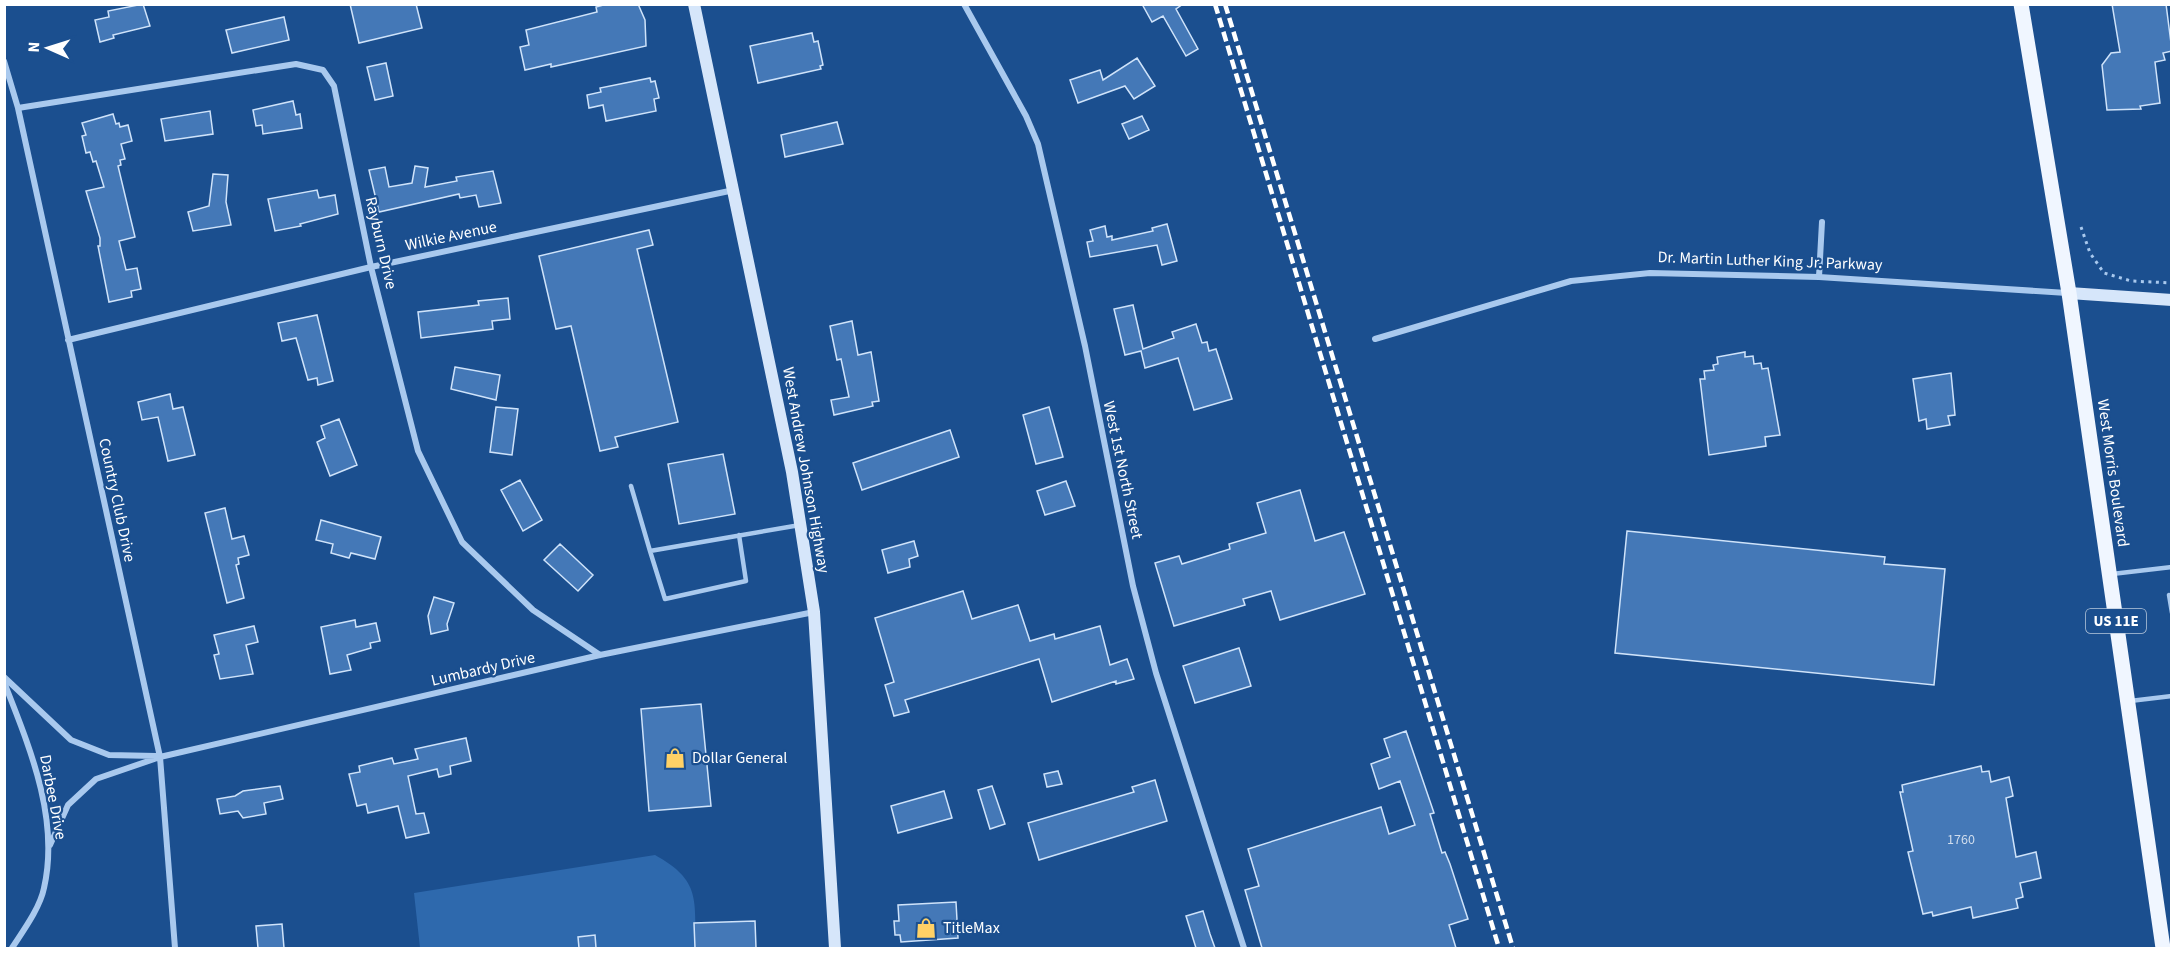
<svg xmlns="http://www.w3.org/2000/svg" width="2176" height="953" viewBox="0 0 2176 953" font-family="'Source Sans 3',sans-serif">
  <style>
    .green { fill: #2e69ad }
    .building { fill: #4478b7; stroke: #cfe3fa; stroke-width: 1.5 }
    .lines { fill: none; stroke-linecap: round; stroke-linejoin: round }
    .path { stroke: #a9c9ee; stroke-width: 3; stroke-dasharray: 3 4.5; stroke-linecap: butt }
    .service { stroke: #a9c9ee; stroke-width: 4.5 }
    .minor { stroke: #a9c9ee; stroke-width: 6 }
    .secondary { stroke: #d6e6fa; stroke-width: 12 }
    .primary { stroke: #f0f6ff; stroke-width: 15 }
    .rail { stroke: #fff; stroke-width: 4.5; stroke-dasharray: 10 4.5; stroke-linecap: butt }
    .labels { text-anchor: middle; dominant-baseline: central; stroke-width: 4.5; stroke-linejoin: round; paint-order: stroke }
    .number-label { font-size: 14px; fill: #d0dded }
    .shield { fill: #1b4f8f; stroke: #bbcadd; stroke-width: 1.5 }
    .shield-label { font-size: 15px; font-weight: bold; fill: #fff }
    .street-label { font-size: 16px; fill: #fff; stroke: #1b4f8f }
    .poi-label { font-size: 16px; fill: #fff; stroke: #1b4f8f; text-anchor: start }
  </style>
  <rect width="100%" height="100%" fill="#1b4f8f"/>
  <!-- green -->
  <path class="green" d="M655 855C702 881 694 900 696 948H420L414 893Z"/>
  <!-- building -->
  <path class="building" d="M143 4 150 26 113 35 114 38 100 42 95 20 109 17 108 11Z
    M350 4H416L422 28 359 43Z
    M607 4H638L645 20 646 46 551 67V64L525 70 520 47 529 45 526 30 597 12 596 7Z
    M1142 4H1183L1176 9 1198 49 1186 56 1163 16 1152 22Z
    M2112 4H2166L2172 51 2163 53 2165 60 2155 62 2160 103 2140 106 2141 109 2107 110 2102 65 2111 53 2120 52Z
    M284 17 289 40 232 53 226 30Z
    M812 33 814 42 818 41 823 65 820 66 821 69 758 83 750 46Z
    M1137 58 1155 86 1134 99 1125 86 1078 103 1070 80 1100 70 1103 80Z
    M386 63 393 96 375 100 367 67Z
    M650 78 651 82 655 81 659 98 654 99 656 111 606 121 603 105 589 108 587 95 601 92 600 88Z
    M293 101 296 115 300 114 302 128 263 134 262 125 256 126 253 110Z
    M210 111 213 134 165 141 161 119Z
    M113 114 116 124 119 123 120 127 128 125 132 141 121 144 125 159 120 160 121 165 118 166 135 237 119 241 126 270 137 268 141 289 131 291 132 297 109 302 98 246H100V238L86 191 104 187 96 161 93 162 90 152 86 153 82 136 86 135 82 123Z
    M1142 116 1149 130 1129 139 1122 124Z
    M837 122 843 144 785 157 781 135Z
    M415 166 428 168 425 187 457 181 456 177 493 171 501 203 479 207 476 195 460 198 459 194 379 212 369 170 385 167 389 187 412 183Z
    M213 174 228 175 226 202 231 225 193 231 188 212 209 206Z
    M317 190 319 198 335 195 338 214 300 224 301 226 275 231 268 199Z
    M1167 224 1177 261 1162 265 1157 245 1090 257 1087 242 1093 241 1090 230 1105 226 1107 237 1112 236V240L1153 231 1152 228Z
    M649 230 653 245 637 249 678 422 615 437 618 447 600 451 571 326 556 329 539 256Z
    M508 298 510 319 492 321 493 329 421 338 418 312 479 305 478 301Z
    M1133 305 1143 349 1174 338 1172 332 1196 324 1202 343 1207 342 1209 351 1216 349 1232 399 1194 410 1178 358 1145 368 1141 351 1125 355 1114 309Z
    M317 315 333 381 318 385 317 378 308 380 296 338 282 341 278 323Z
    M852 321 858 355 871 352 879 401 872 402 873 406 834 415 831 400 849 397 841 359 837 360 830 326Z
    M1745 352V357L1753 356 1754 364 1761 363 1762 369 1768 368 1780 435 1765 437 1766 446 1709 455 1700 379H1705L1704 371 1714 370 1713 365 1718 364 1717 357Z
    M455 367 500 375 496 400 451 389Z
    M1951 373 1955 415 1948 416 1950 425 1927 429 1926 419 1919 421 1913 379Z
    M170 394 173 409 183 407 195 455 168 461 158 417 142 420 138 402Z
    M496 407 518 409 512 455 490 452Z
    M1049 407 1063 457 1036 464 1023 415Z
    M339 419 357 465 330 476 317 442 325 438 321 426Z
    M950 430 959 457 862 490 853 463Z
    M723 454 735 514 679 524 668 464Z
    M520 480 542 520 523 531 501 490Z
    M1066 481 1075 506 1045 515 1037 491Z
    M1300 490 1315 541 1344 532 1365 594 1280 620 1271 591 1243 599 1245 605 1174 626 1155 563 1179 556 1182 564 1230 549 1229 544 1266 533 1257 503Z
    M225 508 232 539 244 536 249 555 238 558 239 564 236 565 244 598 227 603 205 513Z
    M321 520 381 537 375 559 351 553 349 558 331 553 333 544 316 540Z
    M1627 531 1885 557 1884 564 1945 569 1934 685 1615 653Z
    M914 541 918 556 909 559 910 567 888 573 882 550Z
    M560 544 593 575 578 591 544 560Z
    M963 591 972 619 1018 605 1030 641 1054 634 1055 639 1100 626 1110 665 1127 659 1134 679 1116 684V681L1052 702 1039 659 905 700 909 712 894 716 885 685 894 682 875 618Z
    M434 597 454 603 447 624 448 630 431 634 428 616Z
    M355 620 356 627 376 623 380 641 370 643 371 648 347 655 351 670 330 674 321 627Z
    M254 626 258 642 246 645 253 674 220 679 214 655 219 654 214 635Z
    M1239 648 1251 686 1195 703 1183 666Z
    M701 704 711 806 649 811 641 709Z
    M1406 731 1434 813 1430 814 1442 853 1445 852 1450 864 1468 919 1449 925 1456 948H1262L1245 890 1259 886 1248 849 1381 807 1389 834 1415 825 1400 781 1379 789 1371 764 1390 757 1384 739Z
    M466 738 471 761 450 766 451 774 439 777 437 769 408 776 416 814 424 813 429 833 406 838 398 806 368 813 366 804 357 806 349 774 360 772 359 766 392 758 394 764 418 759 415 749Z
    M1981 766 1982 772 1989 771 1991 782 2009 777 2013 796 2006 798 2016 857 2036 852 2041 878 2020 883 2023 897 2016 899 2018 908 1973 918 1971 907 1933 916 1932 912 1923 914 1908 852 1913 851 1900 792H1903L1902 785Z
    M1058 771 1062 784 1047 787 1044 774Z
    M1155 780 1167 821 1039 860 1028 823 1134 792 1132 787Z
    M280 786 283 799 264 803 266 814 243 818 238 811 220 814 217 799 235 796 243 791Z
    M992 786 1005 824 990 829 978 790Z
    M944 791 952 818 898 833 891 806Z
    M956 902 958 938 901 942 900 935H895L894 921H899L898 905Z
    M1203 911 1210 934 1215 948H1196L1186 916Z
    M755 921 756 948H695L694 923Z
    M282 924 284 948H258L256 926Z
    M595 935 596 948H579L578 937Z"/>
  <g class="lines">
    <!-- path -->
    <path class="path" d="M2081 227 2090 253 2104 273 2131 281 2172 283"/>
    <!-- service -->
    <path class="service" d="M631 486 650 551
      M739 535 746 581 665 599 650 551C700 542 750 534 800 525
      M2112 574 2172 567
      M2169 595 2172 613
      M2130 701 2172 696"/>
    <!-- minor -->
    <path class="minor" d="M964 4 1026 116 1038 144 1085 346 1133 586 1156 673 1244 948
      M4 61 18 108 160 757 175 948
      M18 108 296 64 323 70 334 86 371 267 418 451 462 542 533 610 600 655
      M1819 277 1822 222
      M1375 339 1571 281 1650 273 1819 277 2067 293
      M68 340 371 267 734 190
      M4 677 71 740 109 755 156 756
      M4 682C29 746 60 818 44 888 40 908 23 931 12 948
      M50 845 68 805 96 779 160 757 600 655 814 612"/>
    <!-- secondary -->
    <path class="secondary" d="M694 4 792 472 814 612 835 948
      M2069 293 2172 300"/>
    <!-- primary -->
    <path class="primary" d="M2021 4 2069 293 2163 948"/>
    <!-- rail -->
    <path class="rail" d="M1215 4 1499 948
      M1225 4 1513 948"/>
  </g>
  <!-- icons -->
  <defs>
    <g id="shop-bare" transform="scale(1.62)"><path d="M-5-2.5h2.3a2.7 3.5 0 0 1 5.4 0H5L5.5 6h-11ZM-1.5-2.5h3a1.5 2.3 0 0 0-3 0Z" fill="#ffd166" stroke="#1b4f8f" stroke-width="2.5" paint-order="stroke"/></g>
  </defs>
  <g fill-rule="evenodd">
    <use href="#shop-bare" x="675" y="758"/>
    <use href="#shop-bare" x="926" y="928"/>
  </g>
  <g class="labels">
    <!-- number labels -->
    <g class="number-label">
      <text x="1961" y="840">1760</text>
    </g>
    <!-- shield labels -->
    <rect class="shield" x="2086" y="609" width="60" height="24" rx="4.5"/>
    <g class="shield-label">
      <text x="2116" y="621">US 11E</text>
    </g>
    <!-- street labels -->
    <g class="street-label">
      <text transform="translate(451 236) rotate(-12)">Wilkie Avenue</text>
      <text transform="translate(381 243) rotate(77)">Rayburn Drive</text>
      <text transform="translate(1770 261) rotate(2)">Dr. Martin Luther King Jr. Parkway</text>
      <text transform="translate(806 470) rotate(80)">West Andrew Johnson Highway</text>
      <text transform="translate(1123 470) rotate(78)">West 1st North Street</text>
      <text transform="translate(2113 473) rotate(82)">West Morris Boulevard</text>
      <text transform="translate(117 500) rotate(78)">Country Club Drive</text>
      <text transform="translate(483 669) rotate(-13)">Lumbardy Drive</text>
      <text transform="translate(53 797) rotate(79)">Darbee Drive</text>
    </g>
    <!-- poi labels -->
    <g class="poi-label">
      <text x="692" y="758">Dollar General</text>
      <text x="943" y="928">TitleMax</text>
    </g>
  </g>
  <!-- border -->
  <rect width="2176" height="953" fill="none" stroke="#ffffff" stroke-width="12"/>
  <!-- north arrow -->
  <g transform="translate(48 48) rotate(273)" stroke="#1b4f8f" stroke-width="4.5" paint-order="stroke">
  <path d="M0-4.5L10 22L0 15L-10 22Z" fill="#ffffff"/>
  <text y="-9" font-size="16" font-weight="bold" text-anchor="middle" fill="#ffffff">N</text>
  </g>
</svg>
